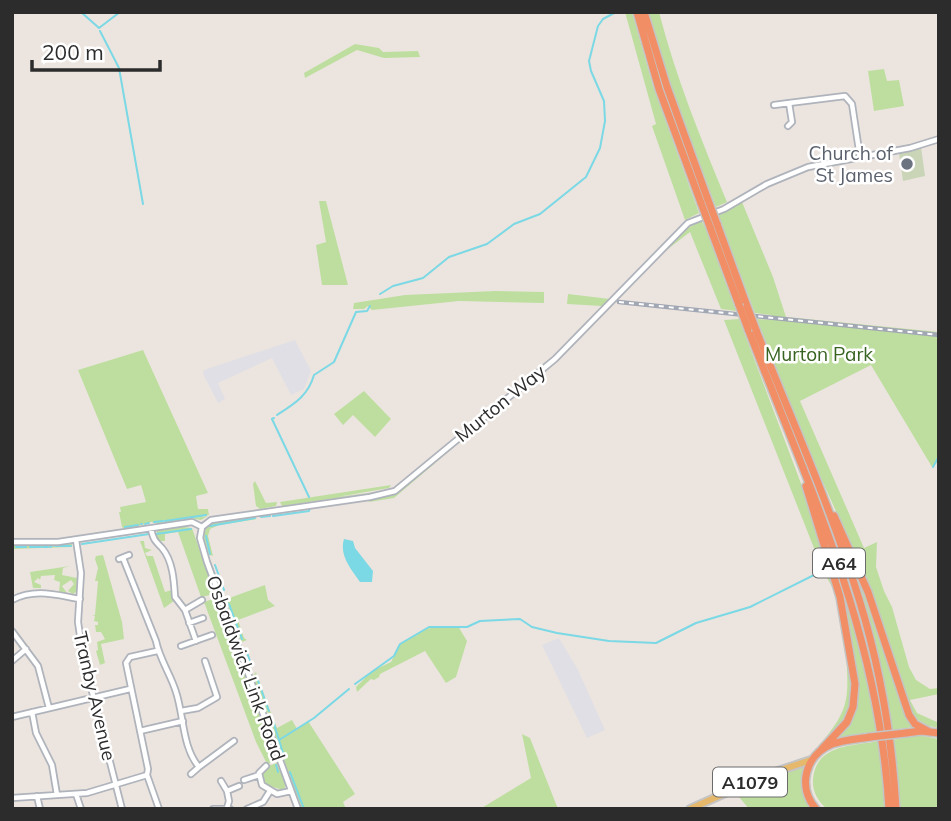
<svg xmlns="http://www.w3.org/2000/svg" width="951" height="821" viewBox="0 0 951 821" font-family="Mulish,sans-serif">
  <style>
    .industrial { fill: #e0dfe5 }
    .green { fill: #bedea0 }
    .cemetery { fill: #cad5b8 }
    .water { fill: #7bd8e5 }
    .lines { fill: none; stroke-linecap: round; stroke-linejoin: round }
    .stream { stroke: #7bd8e5; stroke-width: 2 }
    .minor-casing { stroke: #afb3bb; stroke-width: 8 }
    .major-casing { stroke: #c4c4c4; stroke-width: 10 }
    .highway-casing { stroke: #c4c4c4; stroke-width: 10 }
    .minor { stroke: #fff; stroke-width: 4.5 }
    .major { stroke: #e6b86b; stroke-width: 6 }
    .highway { stroke: #f18e65; stroke-width: 7 }
    .rail-casing { stroke: #a2a7b4; stroke-width: 4.5 }
    .rail { stroke: #fff; stroke-width: 2; stroke-dasharray: 5; stroke-linecap: butt }
    .highway-bridge-casing { stroke: #c4c4c4; stroke-width: 10; stroke-linecap: butt }
    .highway-bridge { stroke: #f18e65; stroke-width: 7 }
    .worship-dot { fill: #6b7280; stroke: #fff; stroke-width: 2.5 }
    .labels { text-anchor: middle; dominant-baseline: central; stroke-width: 5; stroke-linejoin: round; paint-order: stroke }
    .shield { fill: #fff; stroke: #6b6b6b; stroke-width: 2 }
    .shield-label { font-size: 18px; font-weight: bold; fill: #2c2c2c }
    .worship-label { font-size: 19px; fill: #5b616d; stroke: #fff; text-anchor: end }
    .park-label { font-size: 19px; fill: #386421; stroke: #fff }
    .street-label { font-size: 19px; fill: #2c2c2c; stroke: #fff }
  </style>
  <rect width="100%" height="100%" fill="#ece5df"/>
  <!-- industrial -->
  <path class="industrial" d="M295 340 311 371 304 389 291 395 272 358 218 383 225 399 218 403 203 374 204 370Z
    M559 638 578 670 605 730 587 738 542 645Z"/>
  <!-- green -->
  <path class="green" d="M625 12H632L653 86 699 213 685 220 652 126 656 124Z
    M649 12H659C676 78 701 139 727 202L716 207 672 92Z
    M355 44 379 48 383 52 418 51 420 57 384 58 357 50 305 78 304 73Z
    M884 69 887 81 899 80 904 106 874 111 868 71Z
    M319 201H326L348 285H322L316 245 326 242Z
    M742 202 773 277 786 317 939 332V461L932 467 871 365 800 401 864 548 877 542 876 567 884 591 892 607 909 667 916 680 930 689 939 688V694L910 700 917 713 939 723V728L929 726 913 717 865 576 804 440 757 319 773 320 771 315 755 313 718 215Z
    M701 220 706 229 736 311 721 309 690 232 664 252 683 231Z
    M495 291 544 292V303L459 301 372 310 368 306 364 309H353L354 303 405 295Z
    M568 294 610 299 602 306 567 304Z
    M739 319 811 510 835 592 823 571 724 320Z
    M143 350 208 493 196 496 198 509H208L209 515 195 518 208 516 201 520 190 518 166 523 164 520 161 524 151 522 126 530 122 527 119 512H121L120 507 146 502 141 485 127 489 78 370Z
    M364 391 391 419 375 437 353 415 343 425 334 414Z
    M485 418 487 419 394 498 369 502V499L393 493 407 485Z
    M255 481 266 503 277 502 276 506 260 509 256 506 253 484Z
    M391 485 389 488 337 497 390 490 282 506 280 502Z
    M249 515 257 519 219 525 210 529 208 536 213 556 209 555 203 536 208 524Z
    M176 526 192 528 215 594 201 597 178 532 165 534V541H158L156 538 157 531Z
    M140 541H144L145 548 152 550 145 553 147 556H153L165 592 172 590 174 601 164 608Z
    M12 544H72V547L12 549Z
    M103 555 122 622 124 639 101 644 105 663 100 665 96 651 98 650 97 642 105 639 101 632H96L95 625H98V622L94 621 95 616 92 615H95C96 603 97 594 98 581H95L98 568 95 559 96 556Z
    M848 557 861 581 914 727 891 730Z
    M70 566 63 568 62 575 77 578 76 592 73 594 68 591 74 584 71 580 62 586 67 593 59 592 60 582 54 580 55 575 41 576 40 580 38 578 34 582 41 585V588H33L30 572Z
    M838 567 857 629 878 732 839 738C847 727 856 713 857 699 861 666 844 603 836 570Z
    M265 585 268 600 275 606 238 620 244 638 247 640 242 642 236 633 227 601 232 597Z
    M216 598 273 752 277 761 267 764 256 742 204 602Z
    M442 626H458L467 641 456 677 446 683 425 651 380 674 379 677 374 680 371 679 357 692 356 687 372 671 391 662 400 644 425 629Z
    M846 651C856 698 855 718 816 749 850 709 849 702 846 651Z
    M256 672 270 711 272 714 266 712 252 677Z
    M274 720 277 728 292 720 297 729 308 721 355 794 343 802 346 809H302L271 725Z
    M522 734 530 738 558 809H480L531 778Z
    M917 735 939 739V809H900L893 740Z
    M879 741 886 809H827C818 801 812 792 813 779 816 744 853 746 879 741Z
    M277 763 286 786 283 790 263 784 260 774 268 766Z
    M806 766 805 773 814 809H749L735 792 768 777Z"/>
  <!-- cemetery -->
  <path class="cemetery" d="M921 147 925 176 903 181 899 153Z"/>
  <!-- water -->
  <path class="water" d="M344 539 353 541 355 548 373 571 372 582H360C351 569 339 555 344 539Z"/>
  <g class="lines">
    <!-- stream -->
    <path class="stream" d="M81 12 99 28 120 12
      M100 31 119 68 143 204
      M380 294 393 286 423 278 449 257 487 244 514 224 540 214 586 177 600 148 605 121 604 101 591 71 589 61 598 26 603 19 616 12
      M277 415C294 404 308 396 314 375L334 362 356 312 367 311 370 306
      M274 418 272 419 309 497
      M933 467 939 456
      M273 516 309 511 310 508
      M261 517 270 516
      M165 521 206 515
      M154 522 163 521
      M141 524H142
      M145 524 149 523
      M210 526 255 518
      M125 527 138 525
      M156 534 191 529
      M206 536 210 554
      M82 544 149 534
      M55 546H61
      M62 546H71
      M12 547H13
      M16 547H26
      M30 547H41
      M43 547H48
      M50 547 52 546
      M215 565 224 590
      M229 604 242 639
      M246 650 250 661
      M257 678 269 711
      M355 684 394 656 400 644 429 627H467L480 621 520 619 532 627 557 633 609 641 656 643 696 623 750 607 818 573
      M274 724 283 753
      M279 740 314 718 349 689
      M267 744 274 761
      M276 765 278 772
      M290 772 304 809"/>
    <!-- minor casing -->
    <g class="minor-casing">
      <path id="minor" d="M774 105 789 103
        M788 126 792 122 789 103 845 96 852 104 860 157
        M202 527 211 520 370 497 395 491 555 359 688 223 724 209 767 184 808 167 910 148 939 139
        M202 527 200 538 207 562 298 809
        M151 529C153 539 155 541 162 548 173 561 174 581 175 597L185 610 196 641
        M76 540 81 573 78 622 83 656 122 809
        M12 542H58L192 522 202 527
        M123 558 156 641C159 658 171 675 176 692 184 716 182 747 199 767L234 741
        M119 559 129 555
        M12 600C35 588 56 595 80 599
        M185 610 202 600
        M189 623 203 618
        M12 631 38 666 49 708
        M181 646 212 635
        M157 651 130 657 126 663 148 769 147 775 159 809
        M12 661 26 649
        M181 711 198 708 217 697 205 661
        M32 712 36 733 52 765 57 795
        M12 717 130 689
        M140 731 183 721
        M266 766 259 773 262 785 277 794 291 791
        M191 774 199 767
        M244 780 259 775
        M221 781 227 791
        M76 794 81 809
        M37 796 40 809
        M12 798 87 793 147 775
        M227 808 229 801 227 791 239 786
        M213 809H230
        M247 809 263 802 270 791"/>
    </g>
    <!-- major casing -->
    <g class="major-casing">
      <path id="major" d="M690 809 763 776 811 760"/>
    </g>
    <!-- highway casing -->
    <g class="highway-casing">
      <path id="highway" d="M637 12 659 89 701 203
        M644 12 667 87 708 200
        M717 224 747 306
        M710 227 739 305
        M748 329C810 489 879 634 889 809
        M756 330C791 419 831 507 859 599 880 667 892 738 896 809
        M806 486 840 597 855 684 853 707 847 722 822 749
        M834 516 868 592 909 715 915 724 928 731
        M906 733 921 731 939 733
        M816 809C797 787 805 755 832 744 844 740 858 739 870 737"/>
    </g>
    <!-- minor -->
    <use href="#minor" class="minor"/>
    <!-- major -->
    <use href="#major" class="major"/>
    <!-- highway -->
    <use href="#highway" class="highway"/>
    <!-- rail casing -->
    <g class="rail-casing">
      <path id="rail" d="M619 302 939 335"/>
    </g>
    <!-- rail -->
    <use href="#rail" class="rail"/>
    <!-- highway-bridge casing -->
    <g class="highway-bridge-casing">
      <path id="highway-bridge" d="M708 200 717 224
        M701 203 710 227
        M739 305 748 329
        M747 306 756 330
        M870 737 906 733"/>
    </g>
    <!-- highway-bridge -->
    <use href="#highway-bridge" class="highway-bridge"/>
  </g>
  <!-- markers -->
  <circle class="worship-dot" cx="907" cy="164" r="7"/>
  <g class="labels">
    <!-- shield labels -->
    <g class="shield">
      <rect x="813" y="548.5" width="52" height="29" rx="5"/>
      <rect x="713" y="767.5" width="74" height="29" rx="5"/>
    </g>
    <g class="shield-label">
      <text x="839" y="563">A64</text>
      <text x="750" y="782">A1079</text>
    </g>
    <!-- worship labels -->
    <g class="worship-label">
      <text x="893" y="153">Church of<tspan x="893" dy="22">St James</tspan></text>
    </g>
    <!-- park labels -->
    <g class="park-label">
      <text x="819" y="354">Murton Park</text>
    </g>
    <!-- street labels -->
    <g class="street-label">
      <text transform="translate(500 403) rotate(-39)">Murton Way</text>
      <text transform="translate(246 668) rotate(70)">Osbaldwick Link Road</text>
      <text transform="translate(95 696) rotate(77)">Tranby Avenue</text>
    </g>
  </g>
  <!-- border -->
  <rect width="951" height="821" fill="none" stroke="#2c2c2c" stroke-width="28"/>
  <!-- scale -->
  <path d="M32 60v10h128v-10" fill="none" stroke="#2c2c2c" stroke-width="3.5"/>
  <text x="42" y="60" font-size="21" fill="#2c2c2c" stroke="#ffffff" stroke-width="5" paint-order="stroke">200 m</text>
</svg>
